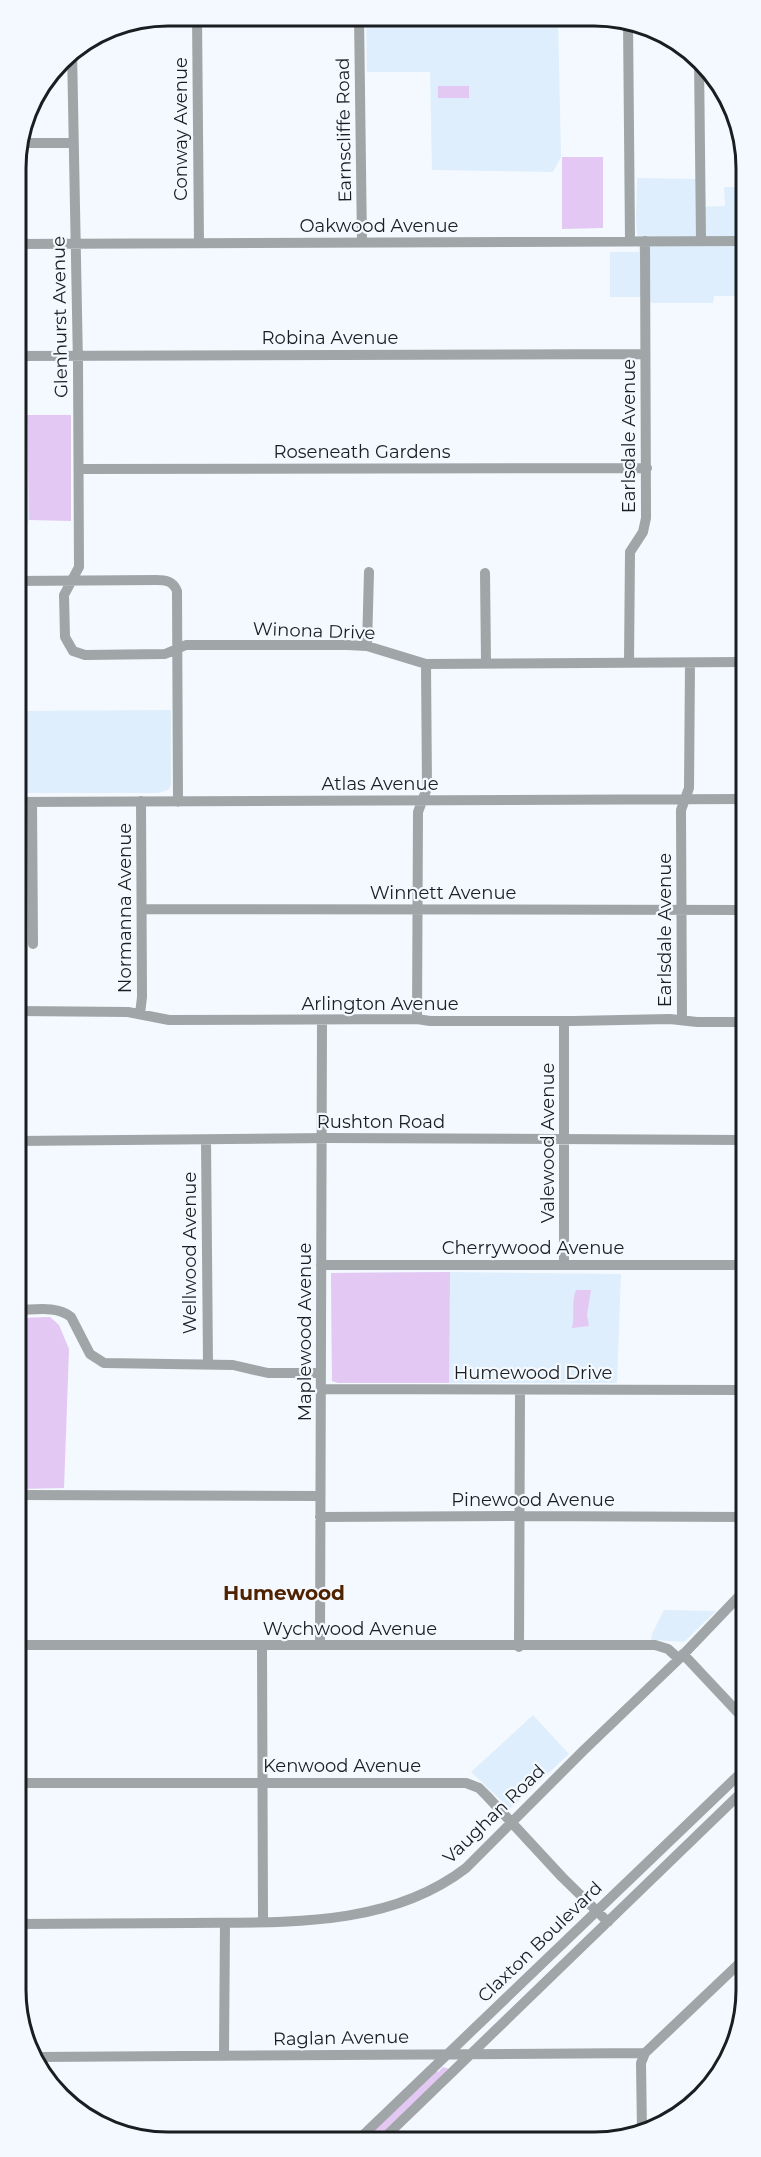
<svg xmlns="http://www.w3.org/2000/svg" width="761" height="2157" viewBox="0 0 761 2157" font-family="Montserrat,sans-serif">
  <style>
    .built { fill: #dfeefc }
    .green { fill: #e3c8f3 }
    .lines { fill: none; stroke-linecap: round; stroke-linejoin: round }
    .minor { stroke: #a0a5a7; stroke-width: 10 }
    .labels { text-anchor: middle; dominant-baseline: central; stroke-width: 4.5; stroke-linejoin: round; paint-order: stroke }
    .street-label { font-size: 18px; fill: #1b1e21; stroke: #f3f9fe }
    .neighbourhood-label { font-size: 20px; font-weight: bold; fill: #4f2200; stroke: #f3f9fe }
    .rim { fill: none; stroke: #1b1e21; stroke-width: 3 }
  </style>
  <rect width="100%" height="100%" fill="#f3f9fe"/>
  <!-- built -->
  <path class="built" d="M366 16 558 18 561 157 553 172 432 170 430 72H367Z
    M637 178 698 179 699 207 725 206 724 187H743V296H714L713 303H653L639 297H610V252H639L636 222Z
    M16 419H27L29 520 25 531H16Z
    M171 710V786L168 790 158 793H16V711Z
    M450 1272 621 1274 617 1383H338L332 1381 331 1273Z
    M664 1610 716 1611 684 1642 651 1640 652 1634Z
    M533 1715 569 1754 510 1809 471 1772Z"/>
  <!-- green -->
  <path class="green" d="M438 86H469V98H438Z
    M562 157H603V228L562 229Z
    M27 415H71V521L29 520Z
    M450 1272 449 1383H338L332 1381 331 1273Z
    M576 1290H591L587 1315 589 1326 572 1328C575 1315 571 1302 576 1290Z
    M50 1317 59 1325 69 1349 64 1488 17 1489V1318Z
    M443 2067 449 2069 376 2139H365L436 2070 438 2072Z"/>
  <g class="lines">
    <!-- minor -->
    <path class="minor" d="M197 15 199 243
      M359 16 362 243
      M628 20 630 240
      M72 50 78 364 79 567 64 595 65 637 73 651 85 655 165 654 186 645H347L367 646 426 664 744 662
      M699 59 701 241
      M19 143H72
      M15 244 743 241
      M16 356 645 354
      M79 469 647 468
      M485 573 486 662
      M16 581 156 580C166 580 173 581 177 591L178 802
      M367 646 369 572
      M629 662 630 552 643 532 646 518 645 241
      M16 802 744 799
      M32 802 33 944
      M142 909 744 910
      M17 1011 128 1012 169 1020 417 1019 430 1021H573L670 1019 697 1022H744
      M140 1014 142 997 141 801
      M417 1019 418 812 427 788 426 664
      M682 1019 681 810 689 788 690 663
      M564 1021V1264
      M17 1141 329 1138 744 1140
      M206 1141 208 1364
      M321 1265H745
      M17 1310C34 1310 57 1305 71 1317L90 1354 104 1363 233 1365 268 1373H321
      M321 1389 745 1390
      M17 1495 320 1496
      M320 1517 519 1516 745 1517
      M17 1645H655L668 1649 679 1659
      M262 1645 263 1921
      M320 1645 322 1020
      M519 1647 520 1390
      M683 1654 745 1720
      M18 1783H466L479 1788 487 1796 562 1877 608 1922
      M18 1924C75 1924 133 1923 191 1923 284 1922 388 1928 466 1868L584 1750 679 1659 745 1590
      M224 2056 225 1923
      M38 2057 645 2053
      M642 2132 641 2063 645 2053 746 1957
      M359 2139 745 1769
      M383 2139 745 1789"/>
  </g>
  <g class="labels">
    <!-- street labels -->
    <g class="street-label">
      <text transform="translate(181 129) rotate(-90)">Conway Avenue</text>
      <text transform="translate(344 130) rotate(-91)">Earnscliffe Road</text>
      <text x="379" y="226">Oakwood Avenue</text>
      <text transform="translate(60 317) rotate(-91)">Glenhurst Avenue</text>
      <text x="330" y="338">Robina Avenue</text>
      <text transform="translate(629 436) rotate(-90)">Earlsdale Avenue</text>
      <text x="362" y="452">Roseneath Gardens</text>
      <text transform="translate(314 631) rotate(2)">Winona Drive</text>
      <text x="380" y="784">Atlas Avenue</text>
      <text x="443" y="893">Winnett Avenue</text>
      <text transform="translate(125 908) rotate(-90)">Normanna Avenue</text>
      <text transform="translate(665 930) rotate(-90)">Earlsdale Avenue</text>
      <text x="380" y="1004">Arlington Avenue</text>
      <text x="381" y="1122">Rushton Road</text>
      <text transform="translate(548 1143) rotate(-90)">Valewood Avenue</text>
      <text x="533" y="1248">Cherrywood Avenue</text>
      <text transform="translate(190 1253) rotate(-90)">Wellwood Avenue</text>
      <text transform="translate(305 1332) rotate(-90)">Maplewood Avenue</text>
      <text x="533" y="1373">Humewood Drive</text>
      <text x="533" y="1500">Pinewood Avenue</text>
      <text x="350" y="1629">Wychwood Avenue</text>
      <text x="342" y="1766">Kenwood Avenue</text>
      <text transform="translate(494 1814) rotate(-44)">Vaughan Road</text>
      <text transform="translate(540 1942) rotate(-44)">Claxton Boulevard</text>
      <text transform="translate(341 2038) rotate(-1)">Raglan Avenue</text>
    </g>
    <!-- neighbourhood labels -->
    <g class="neighbourhood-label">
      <text x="284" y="1593">Humewood</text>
    </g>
  </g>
  <!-- crop -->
  <path d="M0 0H761V2157H0ZM168 26H594A142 142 0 0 1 736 168V1990A142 142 0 0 1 594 2132H168A142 142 0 0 1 26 1990V168A142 142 0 0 1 168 26Z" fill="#f3f9fe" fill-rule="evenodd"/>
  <path class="rim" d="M168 26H594A142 142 0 0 1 736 168V1990A142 142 0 0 1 594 2132H168A142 142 0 0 1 26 1990V168A142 142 0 0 1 168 26Z"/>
</svg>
